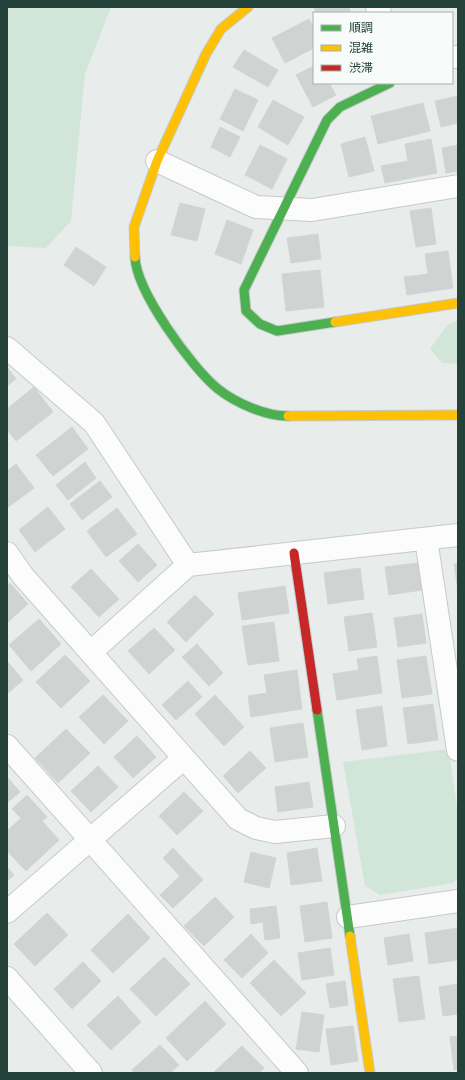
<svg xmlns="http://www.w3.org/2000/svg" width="465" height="1080" viewBox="0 0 465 1080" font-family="Helvetica,'Noto Sans JP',sans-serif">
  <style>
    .green { fill: #d1e6d8 }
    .building { fill: #cfd4d2; stroke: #d1d6d4 }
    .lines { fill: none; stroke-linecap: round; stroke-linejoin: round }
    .street-casing { stroke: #c5cac8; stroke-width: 24 }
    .fast-casing { stroke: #c3cbc8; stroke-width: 11 }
    .slow-casing { stroke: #c3cbc8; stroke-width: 11 }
    .jam-casing { stroke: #c3cbc8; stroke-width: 11 }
    .street { stroke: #fcfcfc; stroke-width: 22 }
    .fast { stroke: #4caf50; stroke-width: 9 }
    .slow { stroke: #ffc107; stroke-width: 9 }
    .jam { stroke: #c62828; stroke-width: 9 }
  </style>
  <rect width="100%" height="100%" fill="#e8edeb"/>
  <!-- green -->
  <path class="green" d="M7 7H111L85 74 71 221 46 248 7 246Z
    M458 321V364L442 363 430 349 448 324Z
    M449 749 458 816V878L453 883 380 895 365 886 343 762Z"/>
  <!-- building -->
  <path class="building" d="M314 7H349L351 13H316Z
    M309 19 314 29V48L285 63 272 38Z
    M244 50 278 70 268 87 233 67Z
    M314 66V83H329L336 95 313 107 296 75Z
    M235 89 258 100 243 131 220 119Z
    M458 96V123L441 127 435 101Z
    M273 100 304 117 288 145 258 127Z
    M423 103 430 131 378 144 371 116Z
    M220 127 240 137 230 157 211 147Z
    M365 137 374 171 349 177 341 144Z
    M431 139 437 173 385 183 381 166 408 161 405 144Z
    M260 145 287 159 272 189 245 175Z
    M458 145V171L446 173 442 148Z
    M180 203 205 209 197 241 171 235Z
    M431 208 436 244 416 247 410 211Z
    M227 220 253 230 241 264 215 254Z
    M318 234 321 259 291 263 287 238Z
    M76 247 106 267 94 286 64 265Z
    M448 251 453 288 407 295 404 277 428 274 425 254Z
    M320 270 324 307 286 311 282 274Z
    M7 367 16 379 7 386Z
    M34 387 53 412 16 441 7 430V409Z
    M72 427 88 449 53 476 36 455Z
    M85 462 96 478 68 500 56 485Z
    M16 464 34 488 7 508V471Z
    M100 481 112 497 82 520 70 504Z
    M48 507 65 529 35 552 19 530Z
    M117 508 137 534 106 557 87 531Z
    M138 544 157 565 138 582 119 561Z
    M418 563 422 590 389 595 385 567Z
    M458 563V590L454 564Z
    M360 568 364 599 328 604 324 573Z
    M91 569 119 599 99 617 71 587Z
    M10 583 28 604 7 623V586Z
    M285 586 289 613 242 620 238 593Z
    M195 595 214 614 186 642 167 622Z
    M372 613 377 647 349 651 344 617Z
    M422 614 426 643 398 647 394 618Z
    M39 619 61 644 31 671 9 645Z
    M274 622 279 661 248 665 242 626Z
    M154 628 175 650 149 674 128 651Z
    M197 644 223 673 209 686 182 657Z
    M65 655 90 681 61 708 36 682Z
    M377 656 382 693 337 700 333 674 359 670 357 659Z
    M426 656 432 694 402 698 397 660Z
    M7 661 23 680 7 694Z
    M297 670 302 709 251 717 248 696 267 693 264 675Z
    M188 681 202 697 176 720 162 705Z
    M103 695 128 721 104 744 79 717Z
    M215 695 244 727 224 746 195 714Z
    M433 704 438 740 408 744 403 708Z
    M382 706 387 746 362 750 356 710Z
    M303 723 308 757 275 762 270 728Z
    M66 729 90 753 58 783 35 758Z
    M137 736 156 757 133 778 114 757Z
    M250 751 266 768 238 793 223 776Z
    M98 766 118 787 91 812 71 791Z
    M7 777 20 792 7 803Z
    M309 782 313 807 278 812 275 787Z
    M184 792 203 811 177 835 159 816Z
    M27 795 47 817 42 821 59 840 26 871 7 851V831L21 818 12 809Z
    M173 848 203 880 173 908 160 895 180 876 163 858Z
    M317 848 322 881 291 885 287 853Z
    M251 852 276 858 269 888 244 882Z
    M7 867 14 875 7 881Z
    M215 897 234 917 204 946 184 926Z
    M327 902 332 938 305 942 300 906Z
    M276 906 280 938 265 940 263 922 251 924 250 909Z
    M47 913 68 935 35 966 14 944Z
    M128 914 150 938 113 973 91 950Z
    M458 928V960L429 964 425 933Z
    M251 934 268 953 242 978 224 960Z
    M409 934 413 961 388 965 384 938Z
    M330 948 334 975 302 980 298 953Z
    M164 957 190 984 156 1016 130 989Z
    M274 960 306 993 281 1016 250 983Z
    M83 962 101 981 72 1009 54 989Z
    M419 976 425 1019 399 1022 393 979Z
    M345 981 348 1005 330 1008 326 984Z
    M458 984V1014L443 1016 439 987Z
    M118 996 141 1022 111 1050 87 1025Z
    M205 1001 226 1024 187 1061 166 1038Z
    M302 1012 324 1015 319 1052 296 1049Z
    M353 1026 358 1061 331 1065 326 1029Z
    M458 1036V1070H454L450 1037Z
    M160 1045 179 1065 170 1073H135L132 1070Z
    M242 1046 264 1068 259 1073H213Z"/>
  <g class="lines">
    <!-- street casing -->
    <g class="street-casing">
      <path id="street" d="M377 7 380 13
        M452 57H458
        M157 161 256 207 312 210 458 186
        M7 348 94 423 188 565
        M426 539 458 750
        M7 553 23 576 238 819 256 828 275 832 334 826
        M91 652 188 565 458 535
        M7 746 297 1073
        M7 912 184 758
        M348 917 458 901
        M7 978 91 1073"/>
    </g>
    <!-- fast casing -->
    <g class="fast-casing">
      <path id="fast" d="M135 257C136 291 192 368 218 389 236 403 265 416 288 416
        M335 322 277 331 260 324 246 311 244 290 327 120 340 107 390 83
        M317 710 350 936"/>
    </g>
    <!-- slow casing -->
    <g class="slow-casing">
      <path id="slow" d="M135 257 134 227 157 161 206 54 221 29 248 7
        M335 322 458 303
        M288 416 458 415
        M350 936 370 1073"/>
    </g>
    <!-- jam casing -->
    <g class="jam-casing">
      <path id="jam" d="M294 553 317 710"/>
    </g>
    <!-- street -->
    <use href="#street" class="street"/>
    <!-- fast -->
    <use href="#fast" class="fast"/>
    <!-- slow -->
    <use href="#slow" class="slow"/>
    <!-- jam -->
    <use href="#jam" class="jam"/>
  </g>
  <!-- border -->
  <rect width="465" height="1080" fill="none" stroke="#24423a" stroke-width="16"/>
  <!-- legend -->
  <rect x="313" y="12" width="140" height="72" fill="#f7fbf9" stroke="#a3b1ad"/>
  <rect x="321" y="25" width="20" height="6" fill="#4caf50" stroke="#a3b1ad"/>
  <text x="349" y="32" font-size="12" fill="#24423a">順調</text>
  <rect x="321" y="45" width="20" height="6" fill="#ffc107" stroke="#a3b1ad"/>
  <text x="349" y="52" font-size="12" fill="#24423a">混雑</text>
  <rect x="321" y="65" width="20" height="6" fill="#c62828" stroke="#a3b1ad"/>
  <text x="349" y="72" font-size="12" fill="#24423a">渋滞</text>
</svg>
